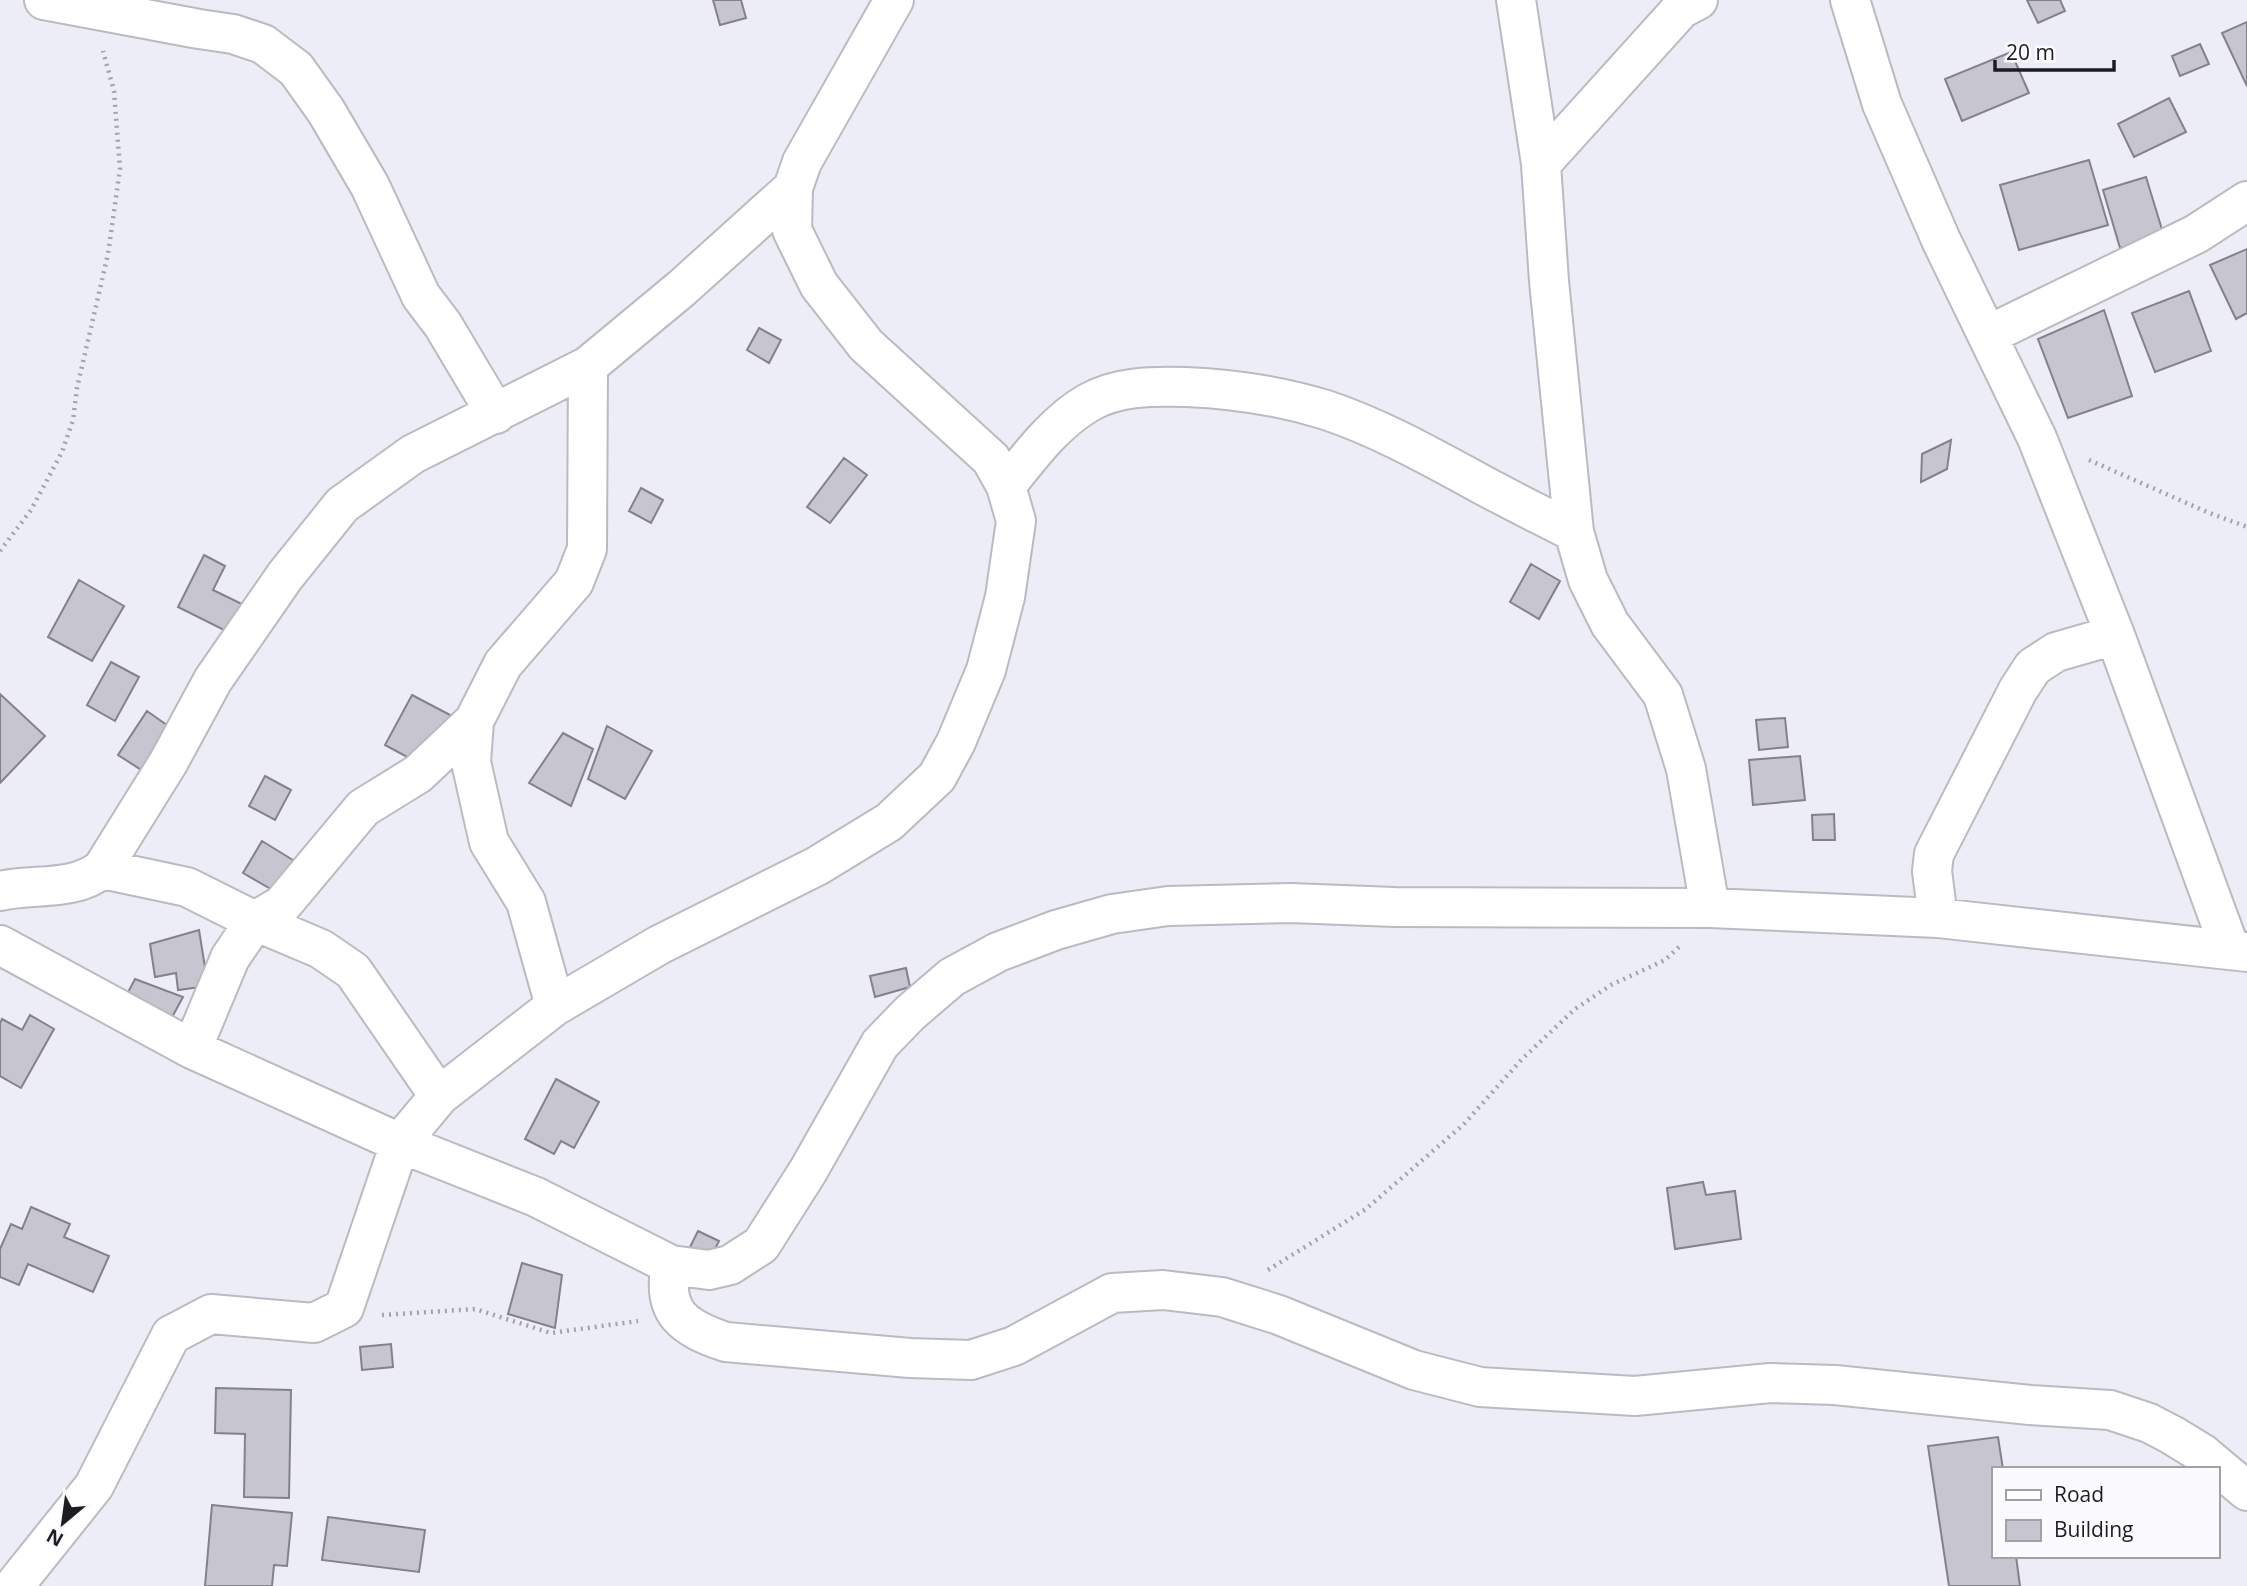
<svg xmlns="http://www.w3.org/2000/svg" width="2247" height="1586" viewBox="0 0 2247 1586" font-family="'Open Sans',sans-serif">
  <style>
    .building { fill: #c7c5cf; stroke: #83818a; stroke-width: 2 }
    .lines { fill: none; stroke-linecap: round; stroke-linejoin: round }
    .minor-casing { stroke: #babac3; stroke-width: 42 }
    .path { stroke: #a2a2aa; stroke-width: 4.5; stroke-dasharray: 2 5; stroke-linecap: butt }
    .minor { stroke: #fff; stroke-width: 38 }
  </style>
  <rect width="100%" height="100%" fill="#ededf7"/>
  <!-- building -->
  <path class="building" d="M713 0H741L746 18 720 25Z
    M2027 0H2060L2065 11 2038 23Z
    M2247 22V86L2222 33Z
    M2200 44 2209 64 2180 76 2172 56Z
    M2011 52 2029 93 1962 121 1945 79Z
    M2169 98 2186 132 2134 157 2118 124Z
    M2089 160 2108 225 2019 250 2000 185Z
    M2146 177 2164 236 2120 248 2103 190Z
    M2247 249V313L2236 319 2210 265Z
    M2189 291 2211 351 2155 372 2132 313Z
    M2104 310 2132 396 2068 418 2038 339Z
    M759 328 781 340 769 363 747 350Z
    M1951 440 1947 469 1921 482 1922 454Z
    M844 458 867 475 830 523 807 507Z
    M641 488 663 500 651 523 629 511Z
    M204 555 225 566 213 590 248 607 234 635 178 607Z
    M1531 564 1560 581 1539 619 1510 602Z
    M79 580 124 606 92 661 48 637Z
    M111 662 139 677 115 721 87 705Z
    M0 694 45 736 0 783Z
    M412 695 452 716 424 766 385 745Z
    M147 711 171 728 143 771 118 755Z
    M1785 718 1788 747 1759 750 1756 720Z
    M607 726 652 751 625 799 588 779Z
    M563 733 593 749 571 806 529 783Z
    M1800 756 1805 800 1753 805 1749 760Z
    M265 776 291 790 275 820 249 806Z
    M1834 814 1835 840H1813L1812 815Z
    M262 841 301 865 283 896 243 873Z
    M199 930 208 986 178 990 176 973 155 977 150 944Z
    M906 968 910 987 875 997 870 976Z
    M135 979 183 997 170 1021 126 996Z
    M30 1015 54 1029 21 1088 0 1076V1023L2 1019 22 1030Z
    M556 1079 599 1102 574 1148 561 1141 554 1154 525 1139Z
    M1703 1182 1706 1195 1735 1191 1741 1239 1675 1249 1667 1188Z
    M31 1207 70 1224 64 1237 109 1256 93 1292 28 1264 19 1285 0 1277V1249L11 1224 22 1229Z
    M698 1231 719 1241 706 1267 685 1257Z
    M522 1263 562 1275 555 1328 508 1314Z
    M391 1344 393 1367 362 1370 360 1347Z
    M216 1388 291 1390 289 1498 244 1497 245 1434 215 1433Z
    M1998 1437 2003 1469H1993V1556H2016L2020 1586H1949L1928 1446Z
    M212 1505 292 1513 287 1566 274 1565 272 1586H205Z
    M328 1517 425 1530 419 1572 322 1560Z"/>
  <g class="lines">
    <!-- minor casing -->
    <g class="minor-casing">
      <path id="minor" d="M44 0 199 29 233 34 263 44 296 69 326 111 370 186 421 296 443 325 496 414
        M1516 0 1541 164 1549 281 1574 532 1588 580 1610 624 1663 695 1686 769 1710 908
        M1850 0 1882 104 1941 240 2037 438 2115 635 2230 949
        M1541 164 1681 9 1698 0
        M1988 335 2196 234 2247 201
        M1006 486C1030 456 1054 423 1088 403 1117 386 1153 386 1186 387 1233 389 1281 396 1326 410 1377 427 1424 453 1470 478 1504 497 1539 514 1574 532
        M474 721 471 762 489 842 526 902 555 1006
        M102 869 187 887 255 921 321 949 353 971 439 1096
        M0 891C35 883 73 892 102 869L168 763 213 680 285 576 342 505 413 454 588 366 682 288 793 188
        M1938 918 1932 871 1934 854 2018 690 2033 667 2056 652 2115 635
        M0 945 192 1049 400 1143 536 1197 671 1265 709 1270 730 1265 761 1245 808 1171 880 1044 910 1013 952 977 998 952 1056 930 1112 914 1168 906 1291 903 1394 907 1710 908 1938 918 2247 952
        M192 1049 230 958 255 921 282 905 363 808 418 774 474 721 503 664 574 582 587 549 588 366
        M671 1265C661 1313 684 1328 726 1342L910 1358 971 1360 1014 1346 1112 1293 1163 1290 1222 1297 1279 1315 1414 1370 1480 1387 1635 1396 1770 1383 1835 1385 2030 1405 2110 1410 2149 1423 2172 1435 2203 1454 2247 1491
        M14 1586 94 1486 171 1335 211 1314 314 1323 344 1308 400 1143 439 1096 555 1006 659 945 817 866 889 822 937 777 956 742 986 670 1005 597 1016 521 1006 486 991 459 866 345 819 285 792 230 793 188 802 162 894 0"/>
    </g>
    <!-- path -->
    <path class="path" d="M2089 460 2207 512 2247 527
      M0 551 31 510 62 452 73 420 77 388 108 254 120 169 114 91 103 51
      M1268 1270 1366 1209 1464 1124 1522 1059 1575 1009 1611 985 1665 960 1679 947
      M382 1315 475 1309 551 1333 638 1321"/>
    <!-- minor -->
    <use href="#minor" class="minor"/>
  </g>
  <!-- legend -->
  <rect x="1992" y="1467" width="228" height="91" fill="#fbfbff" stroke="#a2a2a6" stroke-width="2"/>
  <rect x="2006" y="1490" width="35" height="10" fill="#ffffff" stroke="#a2a2a6" stroke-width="2"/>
  <text x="2054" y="1502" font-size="21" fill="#1d1d20">Road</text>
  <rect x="2006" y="1520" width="35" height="21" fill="#c7c5cf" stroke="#a2a2a6" stroke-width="2"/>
  <text x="2054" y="1537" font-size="21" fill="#1d1d20">Building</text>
  <!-- north arrow -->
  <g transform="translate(63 1523) rotate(209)" stroke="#fbfbff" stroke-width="5" paint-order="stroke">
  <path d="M0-5L12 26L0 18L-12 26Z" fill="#1d1d20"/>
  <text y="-10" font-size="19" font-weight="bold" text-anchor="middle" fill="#1d1d20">N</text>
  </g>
  <!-- scale -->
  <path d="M1995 60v10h119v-10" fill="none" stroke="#1d1d20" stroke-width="3.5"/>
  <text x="2006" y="60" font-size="21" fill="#1d1d20" stroke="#fbfbff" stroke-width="5" paint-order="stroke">20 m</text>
</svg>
